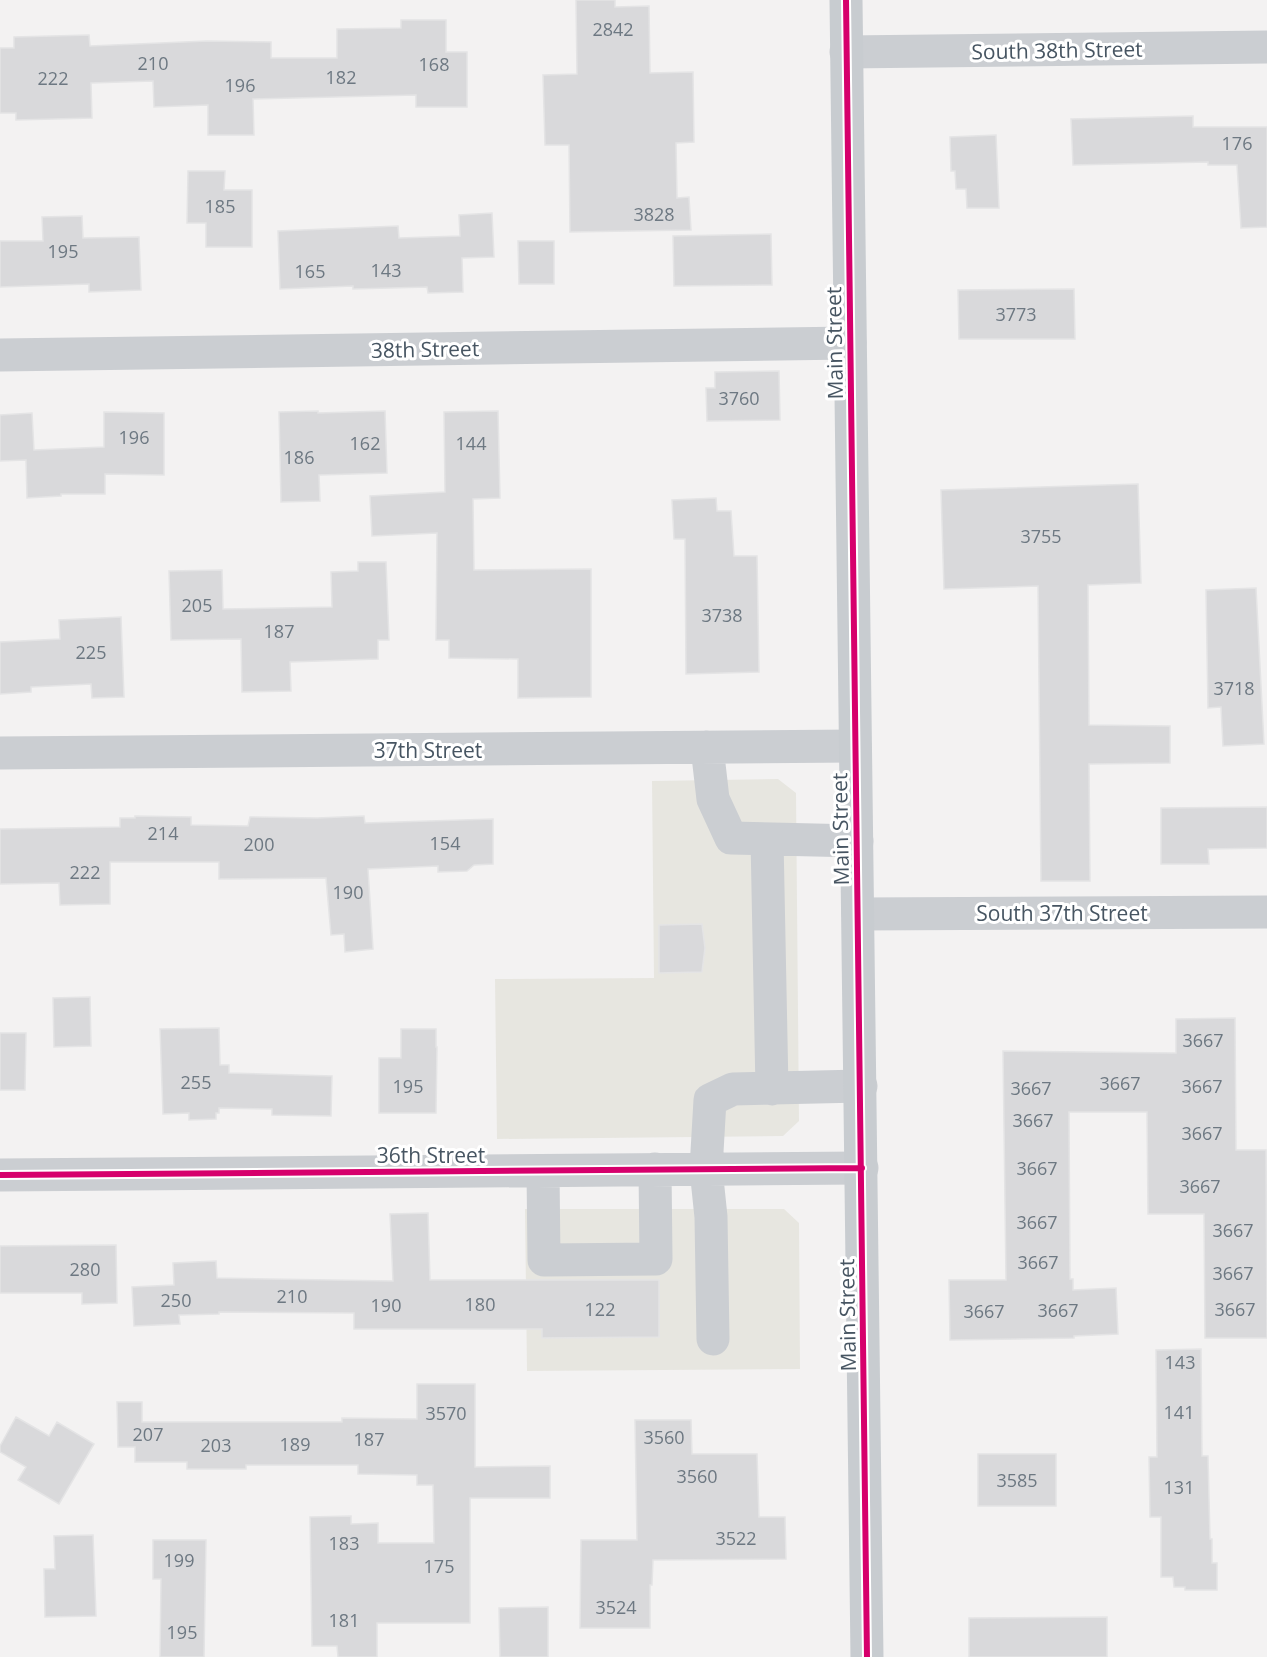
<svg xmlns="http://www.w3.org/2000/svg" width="1267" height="1657" viewBox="0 0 1267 1657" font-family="'Open Sans',sans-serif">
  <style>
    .commercial { fill: #e7e6e0 }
    .building { fill: #d9d9db; stroke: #e4e4e5; stroke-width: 1.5 }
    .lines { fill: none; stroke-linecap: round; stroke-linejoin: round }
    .minor { stroke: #cbced2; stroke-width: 33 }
    .major { stroke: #c8ccd0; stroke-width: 33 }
    .cycleway-casing { stroke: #fff; stroke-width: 10 }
    .cycleway { stroke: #d6006c; stroke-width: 6 }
    .labels { text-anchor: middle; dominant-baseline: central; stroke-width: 6; stroke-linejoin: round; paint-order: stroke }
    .number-label { font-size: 18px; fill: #6d7882 }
    .street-label { font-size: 21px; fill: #475562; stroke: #fff }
  </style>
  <rect width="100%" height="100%" fill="#f3f2f2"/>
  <!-- commercial -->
  <path class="commercial" d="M778 779 796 793 799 1121 783 1136 497 1139 495 979 654 978 652 781Z
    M525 1209H784L799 1223 800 1369 527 1371Z"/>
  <!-- building -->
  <path class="building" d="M576 0H615V7L649 6 650 73 693 72 694 142 676 143 677 198 689 197 691 230 570 232 569 145H545L543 75 577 74Z
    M401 20H446V52H467V107H416V95L253 99 254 135H208V105L154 107 153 81 91 83 92 118 16 120V113H0V48H14V37L89 35 90 46 207 41 271 42V58H337V29L401 28Z
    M1193 116V127H1267V227L1241 228 1237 165H1208V162L1073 165 1071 119Z
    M996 135 999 208H967L966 189H956L955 171H951L950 137Z
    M188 171H225L224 190H252V247H206V223H187Z
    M492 213 494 257 462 258 463 292 428 293 427 287 353 289V286L280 289 278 231 398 226 399 238 460 236 459 215Z
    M82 216 83 238 139 237 141 290 89 292V284L0 287V241H43L42 217Z
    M771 234 772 285 674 286 673 236Z
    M518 241H554V284H519Z
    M1074 289 1075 339H959L958 290Z
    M779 371 780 420 707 421 706 388H715V372Z
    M318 411V413L385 411 387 473 319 475 320 501 281 502 279 412Z
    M498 411 500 498 473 499 474 570 591 569V697L518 698V659L449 658V640H436L437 533 372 536 370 496 445 492 444 412Z
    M104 412 164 413V475L105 474V494H61V496L27 498 26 460 0 461V415L32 413 34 450 104 447Z
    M1138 484 1141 583 1088 585 1089 725 1170 726V763L1089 764 1090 881H1041L1038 586 944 589 941 490Z
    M716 498 717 511H731L734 556H757L759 672 686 674 685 539H674L672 500Z
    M358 562H386L389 640H378V659L290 662 291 691 242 692 241 639 171 640 169 571 222 570 223 609 332 607 331 572 358 571Z
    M1256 588 1264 744 1223 746 1221 707 1208 708 1206 590Z
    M121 617 124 697 92 698 91 684 31 687V692L0 694V642L60 639 59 620Z
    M1267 807V848L1208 849 1209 864H1161V808Z
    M135 816 191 817V825L248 826 250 817 317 818 364 816 365 823 493 819V864L474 865 467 871 438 872V866L368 869 373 949 345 952 344 934 331 935 326 878 219 879V862H110V904L60 905 59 883 0 884V829L120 827V818H135Z
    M702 924 705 948 702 972 659 973V925Z
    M90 997 91 1046 54 1047 53 998Z
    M1235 1018 1236 1150H1266L1267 1338H1205L1204 1214H1148L1147 1112H1069L1070 1279H1073V1290L1116 1288 1118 1334 1074 1336V1338L950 1340 949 1280H1006L1003 1051 1176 1053V1019Z
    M219 1028 220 1065H229V1073L332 1076 331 1116 272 1115V1109L219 1108V1113H216V1119L189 1120V1113L163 1114 160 1029Z
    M401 1029H436V1047H437L436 1113H379V1058H401Z
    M0 1033H26L25 1090H0Z
    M428 1213 430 1280H659V1337L542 1338V1329H354V1313L219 1312V1314L179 1315 180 1324 134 1326 132 1287 174 1285 173 1263 216 1261 217 1278 393 1281 390 1214Z
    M116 1245 117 1303 82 1304V1293H0V1246Z
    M1201 1349 1202 1456H1208L1210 1539H1212V1563H1217V1590H1185V1587H1174L1173 1577H1161V1517H1150L1149 1457H1157L1156 1350Z
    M417 1384H475V1467L550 1466V1498H470V1623H377V1657H338L337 1646H312L310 1517 351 1516V1524L378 1523V1543H434L433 1485H417V1475L358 1474V1465H246V1469H187V1462H135V1447H118L117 1402H142V1422H342V1418L417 1419Z
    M16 1417 49 1436 57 1422 94 1444 59 1504 18 1480 26 1467 0 1452V1446Z
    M635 1420H691L692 1454H757L759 1517H785L786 1559 653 1560 652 1585H650V1628H580L581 1540H637Z
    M978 1454H1056V1506H978Z
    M93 1535 96 1616 45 1617 44 1569H55L54 1536Z
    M153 1540H206L204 1657H160L161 1579H153Z
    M548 1607V1657H500L499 1608Z
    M1107 1617V1657H969V1618Z"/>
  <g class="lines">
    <!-- minor -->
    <path class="minor" d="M846 52 1267 47
      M0 355 850 343
      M707 747 713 799 731 838 857 841
      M0 753 855 746
      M767 839 772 1089
      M858 914 1267 912
      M543 1171 544 1260 656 1259 655 1169
      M0 1175 862 1168
      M713 1339 711 1217 706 1169 710 1100 733 1089 861 1086"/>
    <!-- major -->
    <path class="major" d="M846 0 867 1657"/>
    <!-- cycleway casing -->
    <g class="cycleway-casing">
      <path id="cycleway" d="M846 0 867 1657
        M0 1175 862 1168"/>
    </g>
    <!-- cycleway -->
    <use href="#cycleway" class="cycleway"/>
  </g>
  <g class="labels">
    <!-- number labels -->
    <g class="number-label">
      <text x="613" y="29">2842</text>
      <text x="153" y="63">210</text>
      <text x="434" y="64">168</text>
      <text x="341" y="77">182</text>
      <text x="53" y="78">222</text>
      <text x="240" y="85">196</text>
      <text x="1237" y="143">176</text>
      <text x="220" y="206">185</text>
      <text x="654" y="214">3828</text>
      <text x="63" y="251">195</text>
      <text x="386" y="270">143</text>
      <text x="310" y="271">165</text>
      <text x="1016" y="314">3773</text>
      <text x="739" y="398">3760</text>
      <text x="134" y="437">196</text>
      <text x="365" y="443">162</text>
      <text x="471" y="443">144</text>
      <text x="299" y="457">186</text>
      <text x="1041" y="536">3755</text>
      <text x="197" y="605">205</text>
      <text x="722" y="615">3738</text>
      <text x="279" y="631">187</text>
      <text x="91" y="652">225</text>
      <text x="1234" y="688">3718</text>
      <text x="163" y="833">214</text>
      <text x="445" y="843">154</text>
      <text x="259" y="844">200</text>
      <text x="85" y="872">222</text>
      <text x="348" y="892">190</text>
      <text x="1203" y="1040">3667</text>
      <text x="196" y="1082">255</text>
      <text x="1120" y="1083">3667</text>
      <text x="408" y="1086">195</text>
      <text x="1202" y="1086">3667</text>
      <text x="1031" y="1088">3667</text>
      <text x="1033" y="1120">3667</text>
      <text x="1202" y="1133">3667</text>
      <text x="1037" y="1168">3667</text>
      <text x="1200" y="1186">3667</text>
      <text x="1037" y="1222">3667</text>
      <text x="1233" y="1230">3667</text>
      <text x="1038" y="1262">3667</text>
      <text x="85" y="1269">280</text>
      <text x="1233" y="1273">3667</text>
      <text x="292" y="1296">210</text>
      <text x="176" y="1300">250</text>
      <text x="480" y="1304">180</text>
      <text x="386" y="1305">190</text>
      <text x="600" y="1309">122</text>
      <text x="1235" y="1309">3667</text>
      <text x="1058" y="1310">3667</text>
      <text x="984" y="1311">3667</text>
      <text x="1180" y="1362">143</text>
      <text x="1179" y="1412">141</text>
      <text x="446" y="1413">3570</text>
      <text x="148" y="1434">207</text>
      <text x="664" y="1437">3560</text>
      <text x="369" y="1439">187</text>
      <text x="295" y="1444">189</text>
      <text x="216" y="1445">203</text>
      <text x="697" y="1476">3560</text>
      <text x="1017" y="1480">3585</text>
      <text x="1179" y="1487">131</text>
      <text x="736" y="1538">3522</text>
      <text x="344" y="1543">183</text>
      <text x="179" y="1560">199</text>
      <text x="439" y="1566">175</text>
      <text x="616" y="1607">3524</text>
      <text x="344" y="1620">181</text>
      <text x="182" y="1632">195</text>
    </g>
    <!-- street labels -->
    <g class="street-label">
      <text transform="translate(1057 50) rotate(-1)">South 38th Street</text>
      <text transform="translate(834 343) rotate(-91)">Main Street</text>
      <text transform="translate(425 349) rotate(-1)">38th Street</text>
      <text x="428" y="750">37th Street</text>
      <text transform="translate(840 829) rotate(-91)">Main Street</text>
      <text x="1062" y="913">South 37th Street</text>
      <text x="431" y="1155">36th Street</text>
      <text transform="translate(847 1315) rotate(-91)">Main Street</text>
    </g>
  </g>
</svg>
